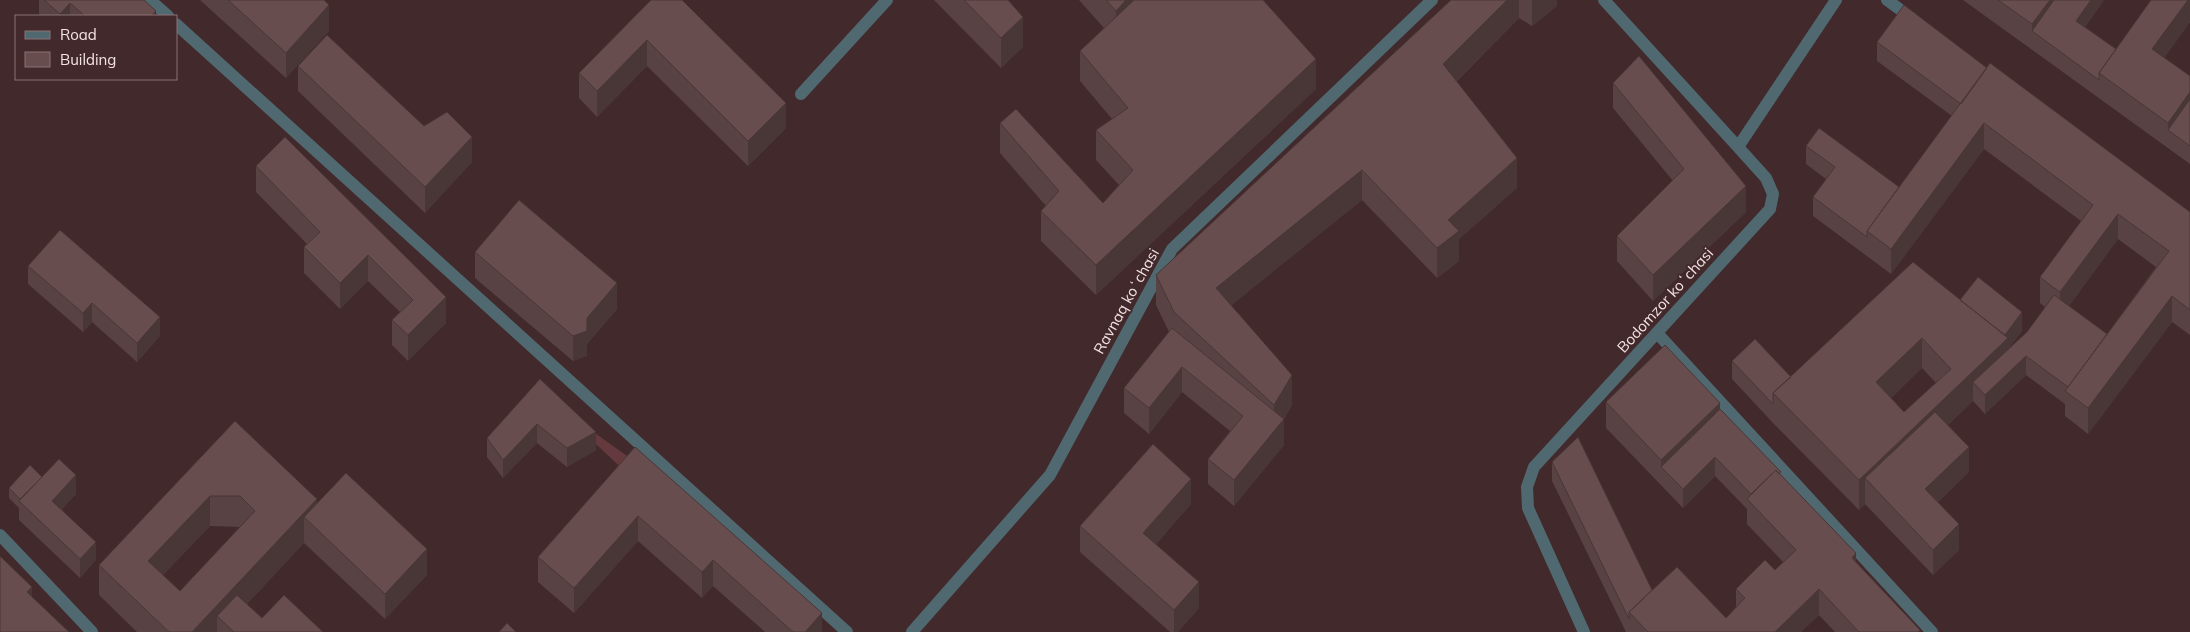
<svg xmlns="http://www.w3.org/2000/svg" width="2190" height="632" viewBox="0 0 2190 632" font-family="Mulish,sans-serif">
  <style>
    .green { fill: #653a3f }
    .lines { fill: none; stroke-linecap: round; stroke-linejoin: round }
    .lane { stroke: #506970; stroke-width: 12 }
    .street { stroke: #506970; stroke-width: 12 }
    .wall { fill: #594244; fill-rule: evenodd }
    .shaded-wall { fill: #493637 }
    .building { fill: #684d4f; stroke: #493637; fill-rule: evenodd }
    .labels { text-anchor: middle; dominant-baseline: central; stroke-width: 4; stroke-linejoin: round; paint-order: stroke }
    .street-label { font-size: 15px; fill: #f4e3e4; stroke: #42292b }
  </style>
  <rect width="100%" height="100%" fill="#42292b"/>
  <!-- green -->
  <path class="green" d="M549 400 641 466 630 476Z"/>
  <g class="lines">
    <!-- lane -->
    <path class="lane" d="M1657 333 1932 632"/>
    <!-- street -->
    <path class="street" d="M150 0 168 16
      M1604 0 1738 147
      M1887 0 1913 19
      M176 24 847 632
      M801 94 887 0
      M0 535 92 632
      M912 632 1050 475 1172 249 1432 0
      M1584 632 1528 508 1527 487 1534 467 1770 209 1773 194 1766 178 1738 147 1836 0"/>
  </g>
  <!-- wall -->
  <path class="wall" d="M39 0H144L156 16H42L39 14Z
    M200 0H324L329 31 286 78Z
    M651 0 786 128 748 166 647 66 597 117 579 98V73Z
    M934 0H1008L1023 47 1001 68Z
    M1079 0H1263L1316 89 1096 295 1041 241V211L1046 206 1000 153V123L1103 203 1119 185 1096 160V130L1112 119 1080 81V51L1104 28Z
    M1451 0H1557V6L1532 26 1519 18 1457 81 1517 188 1459 239V261L1437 278 1362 200 1231 305 1292 405 1284 419V445L1234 506 1208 484V459L1230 431 1182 392 1149 434 1124 413V388L1169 332 1156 305V275Z
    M1963 0H2104L2085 27 2116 49 2190 0V22L2164 58 2190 76V164Z
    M1877 42 1987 68 2190 212V335L2172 322 2088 434 2065 416V404L2026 375 1985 414 1973 401 1948 425 1969 472 1938 502 1959 550 1933 575 1865 504 1859 510 1773 423 1732 379V361L1791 377 1960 300 2022 331 2008 349 2027 332 2045 307 2040 303V277L2081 221 1984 149 1891 274 1813 216V197L1826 179 1806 164V146L1899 187 1952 116 1877 61ZM2118 239 2156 267 2107 334 2069 306ZM1922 368 1936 383 1904 412 1891 398Z
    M298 66 424 126 472 162 425 213 298 91Z
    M1613 83 1746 212 1653 301 1617 261V236L1673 181 1613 108Z
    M285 137 446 323 408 361 392 345V320L400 312 368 281 340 309 304 273V247L307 244 256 192V166Z
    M475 252 617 309 587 344V356L573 361 475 278Z
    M28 266 160 336 137 362 92 322 83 332 28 284Z
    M540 379 596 450 567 467 537 443 503 478 487 457V438Z
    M1606 402 1720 409 1781 475 1856 563 1920 632H1835L1819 615 1801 632H1626L1552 481V462L1652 590 1726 618 1736 607V589L1775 570 1783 562 1747 524V509L1715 476 1683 508 1606 428Z
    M235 421 317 503 427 575 385 619 304 543 247 604 262 618 323 632H137L99 595V565ZM210 526 240 527 180 591 163 575Z
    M635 447 822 632H765L713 586 702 598 638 541 574 613 538 582V557Z
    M42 477 76 494 62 509 96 560 80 578 19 520V508L9 498V488Z
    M1191 504 1156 544 1199 608 1178 632H1170L1080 552V526Z"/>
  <!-- shaded-wall -->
  <path class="shaded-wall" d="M1126 0H1139L1116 41V11Z
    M1507 0H1519V18L1443 94V64Z
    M1532 0H1557V6L1532 26Z
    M2050 0H2068L2032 31V24Z
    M2091 0H2104L2076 39V21Z
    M2188 0H2190V22L2152 75V49Z
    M70 3V16H60V14Z
    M329 5V31L286 78V53Z
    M156 11V16H151Z
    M1023 17V47L1001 68V38Z
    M647 40V66L597 117V91Z
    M1316 59V89L1096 295V265Z
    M2190 92V118L2168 130V148V123Z
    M786 103V128L748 166V141Z
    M1984 123V149L1891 274V249Z
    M472 137V162L425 213V187Z
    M1517 158V188L1459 239V261L1437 278V248L1448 220Z
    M1362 170V200L1216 318V288Z
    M1746 186V212L1653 301V275Z
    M2118 214V239L2060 318V292Z
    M368 255V281L340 309V283Z
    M617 283V309L587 344V356L573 361V336L587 318Z
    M2172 296V322L2088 434V408Z
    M446 297V323L408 361V335Z
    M92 303V322L83 332V313Z
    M2022 312V331L2008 350 1973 382V401L1878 492 1865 478V504L1859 510V480L1999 342Z
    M160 317V336L137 362V343Z
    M1922 338V368L1876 412V382Z
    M2026 356V375L1985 414V395Z
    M1182 367V392L1149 434V408Z
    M1292 375V405L1284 419V445L1234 506V480L1274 431V405Z
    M1720 403V428L1661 467V460Z
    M537 424V443L503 478V460Z
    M596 432V450L567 467V448Z
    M1969 447V472L1925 514V489Z
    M1715 457V476L1683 508V489Z
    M76 475V494L52 519V501Z
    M1191 479V504L1143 558V533Z
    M210 496V526L148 591V561Z
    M317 499V529L304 517V543L227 625 217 616V632H192Z
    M638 516V541L574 613V588Z
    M1959 524V550L1933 575V550Z
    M96 542V560L80 578V559Z
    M427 549V575L385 619V594Z
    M1856 553V579L1852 558Z
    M713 560V586L702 598V572Z
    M1199 582V608L1178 632H1174V610Z
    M32 587V613L27 592Z
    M1819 589V615L1801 632H1775Z
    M822 613V632H805Z"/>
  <!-- building -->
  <path class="building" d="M44 0H144L156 11 151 16H85L70 3 60 14Z
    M228 0H324L329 5 286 53Z
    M651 0H682L786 103 748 141 647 40 597 91 579 73Z
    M964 0H1008L1023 17 1001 38Z
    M1106 0H1126L1116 11Z
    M1134 0H1263L1316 59 1096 265 1041 211 1059 191 1000 123 1016 109 1103 203 1133 170 1096 130 1128 108 1080 51Z
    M1451 0H1507L1443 64 1517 158 1448 220 1459 231 1437 248 1362 170 1216 288 1292 375 1274 405 1174 312 1156 275Z
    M1998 0H2050L2032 24Z
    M2054 0H2091L2076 21 2116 49 2099 73V80L2032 31Z
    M2151 0H2188L2152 49 2190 76V92L2168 123 2099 73Z
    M1904 5 1987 68 1961 104 1877 42Z
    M327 35 424 126 447 112 472 137 425 187 298 66Z
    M1639 56 1746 186 1653 275 1617 236 1684 169 1613 83Z
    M1990 63 2190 212V310L2172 296 2088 408 2065 391 2169 251 2118 214 2060 292 2054 288 2040 277 2093 205 1984 123 1891 249 1867 231Z
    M2190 99V146L2168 130Z
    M1819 128 1899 187 1867 231V237L1813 197 1835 167 1806 146Z
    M285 137 446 297 408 335 392 320 413 300 368 255 340 283 304 247 320 232 256 166Z
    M519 200 617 283 587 318V331L573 336 475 252Z
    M60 230 160 317 137 343 92 303 83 313 28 266Z
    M1913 262 2008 338 1859 480 1773 393ZM1922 338 1951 369 1904 412 1876 382Z
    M1978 277 2022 312 2005 335 1960 300Z
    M2054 295 2107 334 2068 387 2026 356 1985 395 1973 382 2027 332Z
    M1172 328 1284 419 1234 480 1208 459 1243 416 1182 367 1149 408 1124 388Z
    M1755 339 1791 377 1773 393V404L1732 361Z
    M1665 345 1720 403 1661 460 1606 402Z
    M540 379 596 432 567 448 537 424 503 460 487 438Z
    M1720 409 1781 472 1779 474 1776 470 1751 494 1715 457 1683 489 1661 467Z
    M1935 412 1969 447 1925 489 1959 524 1933 550 1865 478Z
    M235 421 317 499 192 632H169L99 565ZM210 496H240L255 511 180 591 148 561Z
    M1578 437 1652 590 1629 612V619L1552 462Z
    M1153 444 1191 479 1143 533 1199 582 1174 610 1080 526Z
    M635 447 822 613 805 632H793L713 560 702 572 638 516 574 588 538 557Z
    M59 459 76 475 52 501 96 542 80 559 19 501Z
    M30 465 42 477 20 499 9 488Z
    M1776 470 1856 553 1852 558 1920 630 1918 632H1859L1819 589 1775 632H1648L1629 612 1677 567 1726 618 1745 598 1736 589 1765 560 1775 570 1796 550 1747 499Z
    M346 473 427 549 385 594 304 517Z
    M0 556 32 587 27 592 69 632H0Z
    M237 595 262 618 284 595 323 632H234L217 616Z
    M507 623 516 632H499Z"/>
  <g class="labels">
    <!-- street labels -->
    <g class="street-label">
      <text transform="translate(1665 300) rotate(-48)">Bodomzor koʻchasi</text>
      <text transform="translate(1126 301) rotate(-61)">Ravnaq koʻchasi</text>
    </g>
  </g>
  <!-- legend -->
  <rect x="15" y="15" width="162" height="65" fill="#42292b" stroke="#897375"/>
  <rect x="25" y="31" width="25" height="8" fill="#506970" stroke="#897375"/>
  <text x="60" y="40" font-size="15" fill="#f4e3e4">Road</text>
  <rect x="25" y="52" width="25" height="15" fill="#684d4f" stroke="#897375"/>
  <text x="60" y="65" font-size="15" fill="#f4e3e4">Building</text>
</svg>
